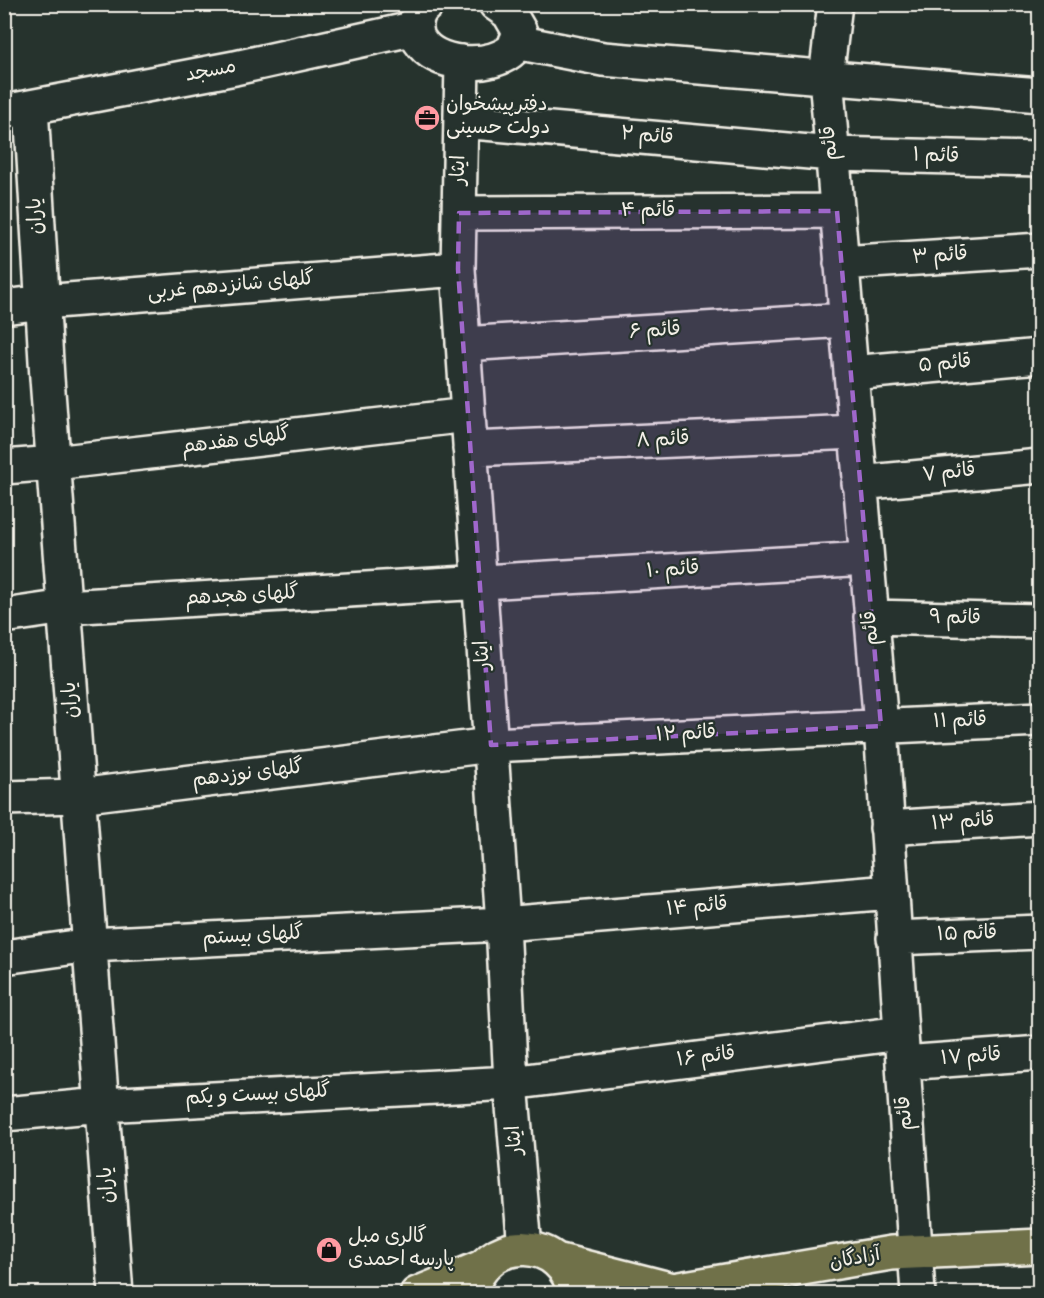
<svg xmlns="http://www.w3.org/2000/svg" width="1044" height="1298" viewBox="0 0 1044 1298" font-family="Dekko,'Playpen Sans Arabic',sans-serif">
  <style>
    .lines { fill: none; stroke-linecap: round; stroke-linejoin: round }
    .minor-casing { stroke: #f4f1e8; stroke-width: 38 }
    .major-casing { stroke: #f4f1e8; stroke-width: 38 }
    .minor { stroke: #26332d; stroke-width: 33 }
    .major { stroke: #6f714a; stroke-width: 33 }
    .marked { fill: #9f67cb; fill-opacity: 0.2; stroke: #9f67cb; stroke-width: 4.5; stroke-dasharray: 12 8; stroke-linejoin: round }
    .labels { text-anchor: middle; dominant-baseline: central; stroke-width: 4.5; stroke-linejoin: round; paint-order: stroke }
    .street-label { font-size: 20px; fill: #f4f1e8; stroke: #26332d }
    .poi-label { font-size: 20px; fill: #f4f1e8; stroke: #26332d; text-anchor: start }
  </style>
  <rect width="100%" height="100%" fill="#26332d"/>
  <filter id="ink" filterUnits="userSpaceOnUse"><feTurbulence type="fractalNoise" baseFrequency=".0167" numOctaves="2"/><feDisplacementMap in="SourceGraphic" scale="12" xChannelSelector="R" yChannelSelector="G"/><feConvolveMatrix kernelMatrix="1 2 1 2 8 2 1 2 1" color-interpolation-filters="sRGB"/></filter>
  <g filter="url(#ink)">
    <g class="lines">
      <!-- minor casing -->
      <g class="minor-casing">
        <path id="minor" d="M427 4C414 13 412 33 423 45 441 67 493 69 513 49 517 45 518 37 520 32L509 13 496 4
          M835 4 826 77 881 726 918 1294
          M516 42 603 59 1040 95
          M462 62 458 269 503 924 511 1083 525 1248
          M31 107 47 378 116 1294
          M4 112 235 68 416 28
          M461 121 832 154 1040 159
          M459 213 837 211
          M841 263 1040 250
          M4 307 43 302 458 269
          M463 344 846 320
          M851 373 1040 356
          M470 449 855 432
          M4 467 54 463 468 415
          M859 483 1040 466
          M4 616 65 607 866 559
          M871 617 1040 621
          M4 798 78 796 491 745 1040 719
          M887 828 1040 818
          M894 938 1040 932
          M4 957 90 945 503 924 891 892
          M903 1063 1040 1053
          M4 1114 102 1105 511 1083 901 1033"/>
      </g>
      <!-- major casing -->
      <g class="major-casing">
        <path id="major" d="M556 1260 673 1290 665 1294
          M673 1290 891 1253 1040 1246
          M417 1294 480 1268
          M470 1294C484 1231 567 1236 574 1294"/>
      </g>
      <!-- minor -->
      <use href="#minor" class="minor"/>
      <!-- major -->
      <use href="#major" class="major"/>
    </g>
  </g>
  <!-- marked area -->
  <path class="marked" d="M837 211 881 726 491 745 458 269 459 213Z"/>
  <!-- icons -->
  <defs>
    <g id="office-disc" transform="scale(1.35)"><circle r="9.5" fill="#ff9aa2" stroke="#26332d"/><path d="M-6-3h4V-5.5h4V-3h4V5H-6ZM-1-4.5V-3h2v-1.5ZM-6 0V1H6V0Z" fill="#111"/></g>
    <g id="shop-disc" transform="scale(1.35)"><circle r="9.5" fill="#ff9aa2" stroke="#26332d"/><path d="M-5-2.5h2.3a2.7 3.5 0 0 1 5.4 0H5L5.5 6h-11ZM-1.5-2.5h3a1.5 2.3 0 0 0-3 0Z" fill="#111"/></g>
  </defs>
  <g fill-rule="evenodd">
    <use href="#office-disc" x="427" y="118"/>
    <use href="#shop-disc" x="329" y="1250"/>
  </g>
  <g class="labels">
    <!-- street labels -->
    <g class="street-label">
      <text transform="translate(211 72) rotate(-11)">مسجد</text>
      <text transform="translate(647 137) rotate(5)">قائم ۲</text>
      <text transform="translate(831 143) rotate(-95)">قائم</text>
      <text transform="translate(936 157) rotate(2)">قائم ۱</text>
      <text transform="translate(460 170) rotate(-89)">ایثار</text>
      <text x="648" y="212">قائم ۴</text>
      <text transform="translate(37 216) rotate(-93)">یاران</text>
      <text transform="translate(940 257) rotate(-4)">قائم ۳</text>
      <text transform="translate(231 287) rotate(-5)">گلهای شانزدهم غربی</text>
      <text transform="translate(655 332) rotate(-4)">قائم ۶</text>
      <text transform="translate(945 365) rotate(-5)">قائم ۵</text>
      <text transform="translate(663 441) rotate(-3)">قائم ۸</text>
      <text transform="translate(236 442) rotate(-7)">گلهای هفدهم</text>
      <text transform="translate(949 474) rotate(-6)">قائم ۷</text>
      <text transform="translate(673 571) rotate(-4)">قائم ۱۰</text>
      <text transform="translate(242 597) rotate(-3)">گلهای هجدهم</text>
      <text transform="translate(955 619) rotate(1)">قائم ۹</text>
      <text transform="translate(872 628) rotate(-95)">قائم</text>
      <text transform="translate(484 655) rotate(-94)">ایثار</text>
      <text transform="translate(72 700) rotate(-94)">یاران</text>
      <text transform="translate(960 722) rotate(-2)">قائم ۱۱</text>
      <text transform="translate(686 735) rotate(-3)">قائم ۱۲</text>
      <text transform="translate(248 775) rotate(-7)">گلهای نوزدهم</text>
      <text transform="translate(963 823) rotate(-4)">قائم ۱۳</text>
      <text transform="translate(697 908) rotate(-5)">قائم ۱۴</text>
      <text transform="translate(967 935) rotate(-2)">قائم ۱۵</text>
      <text transform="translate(253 937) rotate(-3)">گلهای بیستم</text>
      <text transform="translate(706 1058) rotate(-7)">قائم ۱۶</text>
      <text transform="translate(971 1058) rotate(-4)">قائم ۱۷</text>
      <text transform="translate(258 1096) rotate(-3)">گلهای بیست و یکم</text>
      <text transform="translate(906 1113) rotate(-94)">قائم</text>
      <text transform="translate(516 1140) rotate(-95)">ایثار</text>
      <text transform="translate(108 1185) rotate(-94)">یاران</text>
      <text transform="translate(855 1260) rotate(-10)">آزادگان</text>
    </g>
    <!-- poi labels -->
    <g class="poi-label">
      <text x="446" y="106">دفترپیشخوان<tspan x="446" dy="23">دولت حسینی</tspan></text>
      <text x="348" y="1238">گالری مبل<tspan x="348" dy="23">پارسه احمدی</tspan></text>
    </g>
  </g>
  <!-- margin -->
  <rect width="1044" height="1298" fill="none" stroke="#26332d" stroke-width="24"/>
  <rect x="12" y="12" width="1020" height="1274" fill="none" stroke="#f4f1e8" stroke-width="2" filter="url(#ink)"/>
</svg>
